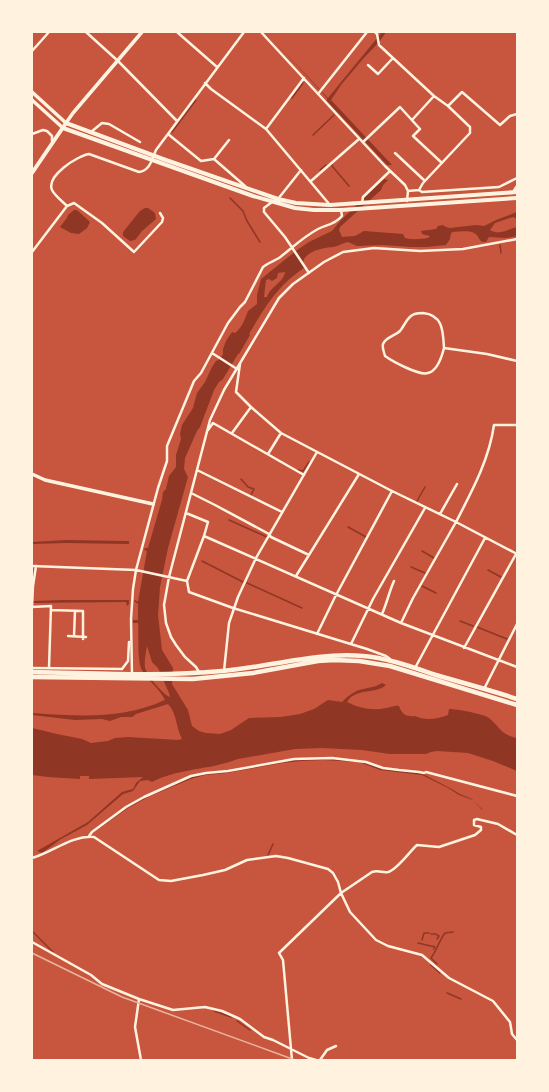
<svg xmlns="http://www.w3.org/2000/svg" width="549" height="1092" viewBox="0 0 549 1092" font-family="Montserrat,sans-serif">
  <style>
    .water { fill: #8f3625; fill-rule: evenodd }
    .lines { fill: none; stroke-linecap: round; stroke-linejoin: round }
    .stream { stroke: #8f3625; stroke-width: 1.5 }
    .minor { stroke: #fff3e0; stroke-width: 2.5 }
    .tertiary { stroke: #fff3e0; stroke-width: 3.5 }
    .secondary { stroke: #fff3e0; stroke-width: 4 }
    .trunk { stroke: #fff3e0; stroke-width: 4.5 }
    .rail { stroke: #e9b49f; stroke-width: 1.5 }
  </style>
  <rect width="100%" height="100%" fill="#c8553d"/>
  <!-- water -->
  <path class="water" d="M382 32H386L380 41 362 60 341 85 331 100 392 165H387L327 101V98L276 43 328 98Z
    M384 179 388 180 383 185 381 190 340 227 339 230 342 237 355 236 364 231 403 234 405 238C412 240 421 239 428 238L430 236 422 234 421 231 436 229 438 226 443 225 446 227 450 228 476 225 484 226 496 220 517 212V219L513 217 495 223 490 230C499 236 508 229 517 227V236L506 238 489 237 486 242C478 243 480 236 474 233 468 230 459 232 453 232L451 233 450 239 446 245 427 247H411L383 245 357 246 348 242C343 243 338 246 333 247 323 248 310 250 304 259 303 262 303 265 304 268 277 286 265 307 249 334L250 335 239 354H238L223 379 219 382 214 390 200 427 197 431 185 458 184 469 188 477 168 548 160 587 158 615 162 650 173 668 172 684 188 710 192 726 199 731 206 733 220 734 231 730 249 718 281 717 300 714 314 709 328 700 342 702C348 696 355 690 364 689 371 687 376 687 382 683L386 685C375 695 356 687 347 702 359 708 372 711 386 708 391 708 394 705 399 706 402 715 407 717 415 716 424 721 439 719 448 715L449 709C456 709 485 714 489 718 500 727 501 735 517 738V771L493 761 468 753 437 751 431 752 426 754H390L362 750 322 748 295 749 238 759C210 770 179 768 152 782L148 780 140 781 133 791 123 794 87 825 61 839 42 853 37 851 88 822 122 792 133 789 136 783 143 777 89 779V776H80V779L48 777 32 775V728L57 734 82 739 91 743 108 741 115 738 128 737 178 740 182 739C176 728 177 713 168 704L136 714 132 717H121L110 721 102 719 75 720 32 715V713C79 716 121 720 165 700 160 689 148 681 142 670 137 662 139 634 138 623H133V620H138V604L134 601 135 600 138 602 147 551 144 550 145 548H148L162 500 163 492 166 489 169 476 176 467V455L181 439 180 434 182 425 193 408 197 393 205 382 212 367 216 361 220 359 223 354V349L226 341 232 332 235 333C242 328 245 319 248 311L257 304V295L261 279 297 250 309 242 332 231 341 220ZM285 272C284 282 270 287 267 297H264L266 280 269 279 272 281 277 278 278 273ZM147 646 152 662 158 668 169 693 170 697C162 694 148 676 145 668 144 661 146 652 147 646Z
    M145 208H148L155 213 156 219 142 231 135 240 130 241 123 236V232L140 211Z
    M74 210H77L90 222 87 228 79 234 71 233 60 227 67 218 68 215Z
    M66 540 128 541H129V544L66 543 32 544V542Z
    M63 600H129V604L127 606 126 602 32 603V601Z
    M333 759 367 762 383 769 421 773 448 787 460 794 472 799 483 810H482L473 800 459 795 448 788 422 775 380 770 359 762 323 760 301 761 282 763 227 773 205 775 191 779 150 796 128 808 93 833H92L131 805 144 798 197 775 297 760Z"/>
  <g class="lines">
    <!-- stream -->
    <path class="stream" d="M292 98 303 83
      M172 132 196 100
      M313 135 334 115
      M332 164V166L349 186
      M320 170 326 165
      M230 198 243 211 247 221 260 242
      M500 245 501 253
      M298 470 303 471 309 462
      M241 479 248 487 254 489 251 495
      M417 501 425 487
      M229 520 267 537
      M348 527 366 537
      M422 551 434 558
      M202 561 243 582
      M411 567 425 573
      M488 570 501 577
      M247 583 302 608
      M422 586 436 593
      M460 621 473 626
      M477 627 507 639
      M268 855 273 844
      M32 931 53 952
      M431 934H436
      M437 939 439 936 437 935
      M422 940 424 933H429
      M418 943 435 947 434 949
      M437 964 431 958C437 950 439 941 445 933L453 932
      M431 965 440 973
      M447 993 461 999
      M214 1011 231 1017
      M237 1021 250 1030"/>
    <!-- minor -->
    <path class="minor" d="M86 32 118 61 177 121
      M177 32 217 67
      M261 32 343 121 385 166 405 185 408 191 407 201
      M375 32 377 34 379 45 434 96 448 106 462 92 500 125 510 116 517 114
      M32 51 49 32
      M368 65 378 74 393 58
      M205 83 211 89 266 129 330 205
      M318 94 367 32
      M412 120 434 96
      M266 129 304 78
      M91 132 102 123 109 124 140 142
      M32 134 43 130 47 131 52 136V141
      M168 134 201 161 214 159 245 186
      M363 142 400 107 420 129 413 136 442 163
      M395 153 425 181
      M214 159 229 140
      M311 181 359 139
      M419 190 423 183 470 133V127L448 106
      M408 191 419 190 422 192 499 187 517 178
      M513 192 517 186
      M278 199 301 170
      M272 202 264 208V212L285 237 309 273
      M362 203 363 197 390 171
      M67 206C62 201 55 196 52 190 46 176 77 156 89 154L139 172C150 171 152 159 156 150L244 32
      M32 252 67 206 74 203 102 223 134 252 162 222 163 218 160 213
      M444 348C443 331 443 315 423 313 418 313 414 313 411 316 406 320 404 326 400 331 395 336 386 337 383 344 382 348 384 352 385 356 392 361 419 376 428 373 437 371 442 356 444 348L487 354 517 361
      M212 353 237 369
      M240 364 236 392 251 407 281 433 390 490 456 522 517 554
      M208 430 213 423 304 475
      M232 433 251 407
      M268 454 281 433
      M197 470 282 512
      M191 493 215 505 269 534 271 537 309 555
      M186 513 208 522 204 536 187 581 189 592 233 608 367 649 386 656 390 659
      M440 514 457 484
      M456 522C472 491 489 460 494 425H517
      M204 536 401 623 517 667
      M32 566 136 570 187 581
      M36 566 33 586 32 607 51 606 49 668
      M296 576 359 474
      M51 610 83 611V639
      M382 614C387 603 389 592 394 581
      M401 623 413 598 456 522
      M317 634 335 597 392 491
      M68 636 86 637
      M74 636 75 611
      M351 644 373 599 425 508
      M464 648 516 554
      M32 668 122 669 128 661 129 642
      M415 668 485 538
      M224 671 229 623 238 597 256 558 317 452
      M199 672 196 667 185 657 176 645 171 637 166 623 164 605 169 577 210 420 224 390 279 298 293 284 324 262 343 252 374 248 420 251 463 249 517 239
      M132 674 131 619 133 589 136 570 158 488 167 461V446L194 381 201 373 228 323 240 307 245 302 263 267C268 263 274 261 279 258 292 248 303 237 318 229 328 224 334 225 342 216L341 210
      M484 689 517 624
      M89 836 92 832 126 807 144 797 191 776 206 773 228 771 294 759 332 758 366 762 383 768 399 770 419 772 424 773 426 772 517 796
      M32 858C53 852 72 835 94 837L159 880 171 881 203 875 225 870 247 860 276 856 288 858 328 869 333 873 338 882 341 893 350 912 376 940 388 946 422 955 449 978 493 1001 510 1022 512 1034 517 1040
      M32 942 91 975 102 984 139 999 173 1010 205 1007 222 1011 240 1019 264 1037 273 1040 309 1058 316 1060
      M139 999 135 1027 141 1060
      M292 1060 283 960 279 953 341 893 372 872C379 870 382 873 388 872 397 870 410 851 417 845L439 847 475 835 481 830V827L474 825V820L477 819 498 824 517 835
      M320 1060 327 1050 336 1046"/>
    <!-- tertiary -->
    <path class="tertiary" d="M32 92 66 123 73 113 142 32
      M32 100 63 128
      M32 474 45 480 153 504"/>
    <!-- secondary -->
    <path class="secondary" d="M63 128 253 196 295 208 314 210H341L517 198
      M32 173 66 123 163 159 278 199 296 203 330 205 517 192"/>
    <!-- trunk -->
    <path class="trunk" d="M32 672C95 673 159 677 222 671 270 667 315 652 363 656 388 658 412 667 436 675 463 683 490 690 517 699
      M32 677 193 679 253 673 318 661 334 660 359 661 390 666 517 705"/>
    <!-- rail -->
    <path class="rail" d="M32 953 122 997 295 1060"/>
  </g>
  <!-- border -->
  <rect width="549" height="1092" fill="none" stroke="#fff3e0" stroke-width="66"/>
</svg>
